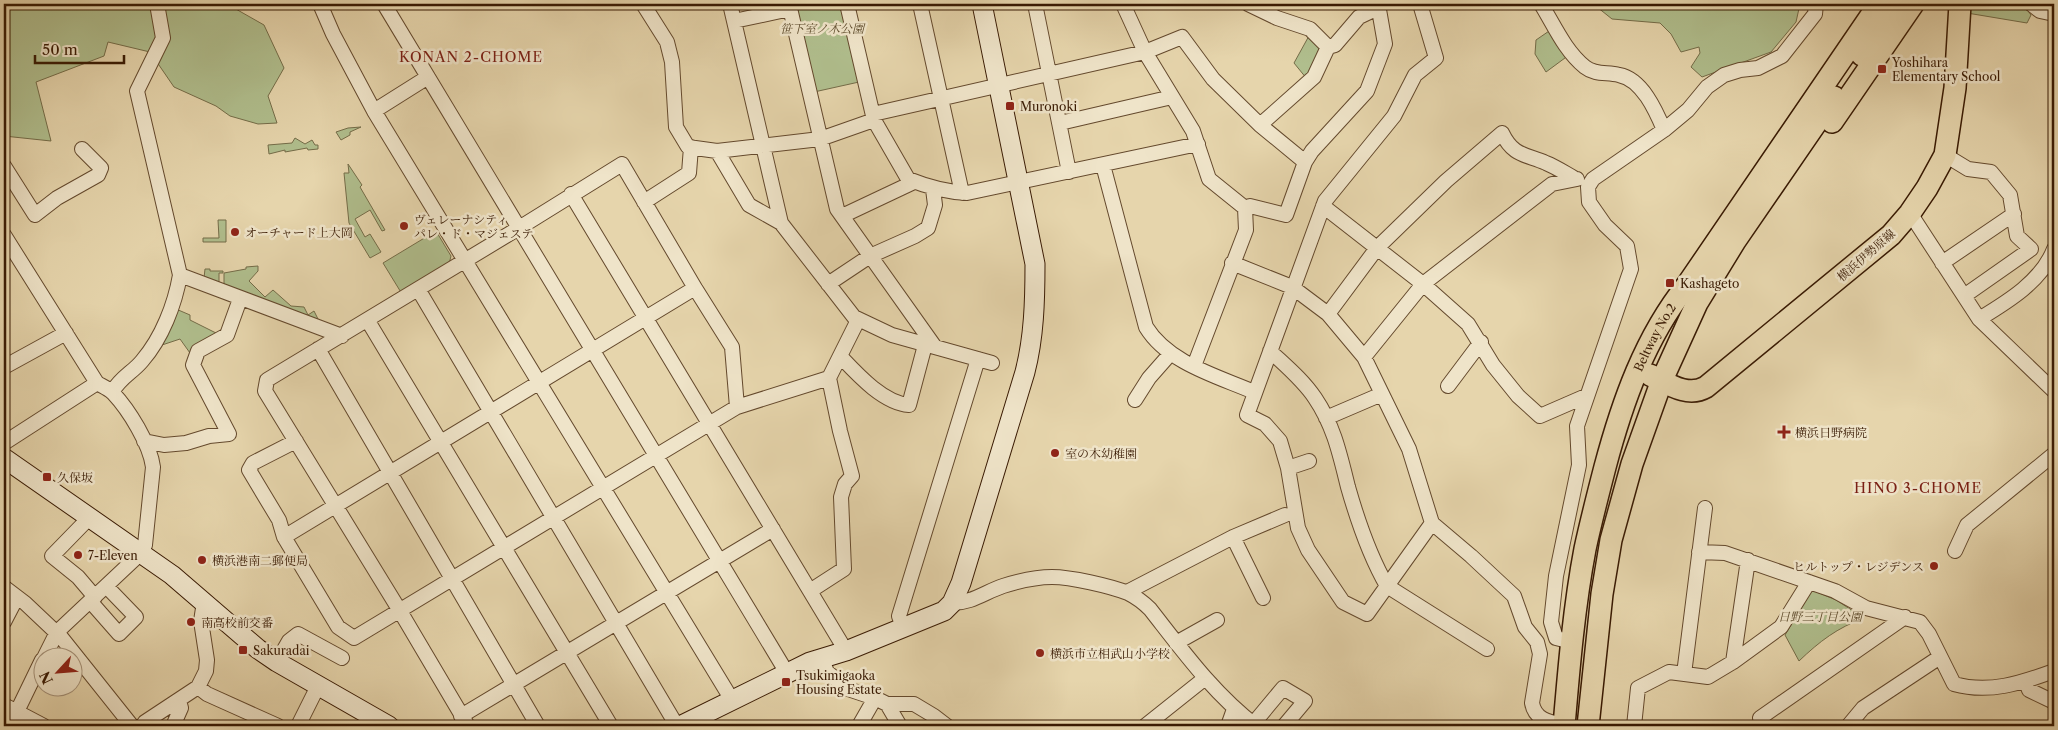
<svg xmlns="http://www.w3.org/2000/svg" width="2058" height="730" viewBox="0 0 2058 730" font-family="'Libre Caslon Text','Noto Serif JP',serif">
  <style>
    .green { fill: #b0be8d; stroke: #746c48 }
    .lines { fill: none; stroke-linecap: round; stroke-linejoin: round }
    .street-casing { stroke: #64492d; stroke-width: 16 }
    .secondary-casing { stroke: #391a03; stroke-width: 21 }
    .primary-casing { stroke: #391a03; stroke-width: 24 }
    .street { stroke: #efe4c9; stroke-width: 14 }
    .secondary { stroke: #efe4c9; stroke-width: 19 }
    .primary { stroke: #e6d5ac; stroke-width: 21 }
    .poi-dot { fill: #8f2418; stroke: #efe4c9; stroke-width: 2 }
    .labels { text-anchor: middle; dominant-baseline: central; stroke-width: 5; stroke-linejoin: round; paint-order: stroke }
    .park-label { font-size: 12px; font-style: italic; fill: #5d4b2c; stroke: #efe4c9 }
    .poi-label { font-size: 12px; fill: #391a03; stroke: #efe4c9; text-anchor: start }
    .street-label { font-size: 12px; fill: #391a03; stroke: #efe4c9 }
    .neighbourhood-label { font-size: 14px; letter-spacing: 1px; fill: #7a1f14; stroke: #efe4c9 }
  </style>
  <rect width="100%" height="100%" fill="#e6d5ac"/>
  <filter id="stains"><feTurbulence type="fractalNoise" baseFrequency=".004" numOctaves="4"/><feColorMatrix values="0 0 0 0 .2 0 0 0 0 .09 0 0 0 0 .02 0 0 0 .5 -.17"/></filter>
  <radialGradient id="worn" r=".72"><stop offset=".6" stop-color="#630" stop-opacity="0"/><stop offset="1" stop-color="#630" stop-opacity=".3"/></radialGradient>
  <!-- green -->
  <path class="green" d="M4 4H227L264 25 284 68 268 96 277 123 258 124 230 116 216 106 174 87 150 52 108 42 104 56 36 82 51 141 4 136Z
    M812 4H841L859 82 814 92 793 8Z
    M1604 4H1800L1796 22 1771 52 1702 77 1691 67 1700 53 1699 47 1681 52 1671 34 1660 23 1612 19 1597 7Z
    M1967 4H2023L2031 15 2027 23 1967 13Z
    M1552 29 1569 55 1546 72 1535 54 1536 40Z
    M1310 34 1324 48 1307 79 1294 63Z
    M361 127 350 132V135L341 140 336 132 348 128Z
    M295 138 305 144 312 140 315 145H318V149L308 150 307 148 285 152V150L269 154 268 145 292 143Z
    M348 164 362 185 360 187 385 230 382 231 370 210 355 219 365 237 370 234 381 252 370 258 349 223 344 173H349Z
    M218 220H226V242H203V238H219Z
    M436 231 451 256 449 264 402 294 383 263Z
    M258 266V271L249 281 265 297 273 290 291 306 304 307 308 315 314 311 320 323 224 287V273L246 269V267Z
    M205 269H210V271H223V273H219V284L204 278Z
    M176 309 190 315V320L218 334 190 353 180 339 162 345Z
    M1812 590 1836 600 1864 618C1837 628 1820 641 1799 661L1785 635Z"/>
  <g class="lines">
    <!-- street casing -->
    <g class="street-casing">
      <path id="street" d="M320 4 333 34 374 111 732 700
        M384 4 787 673
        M643 4 667 42 672 62 676 127 688 147 717 151 820 139 874 120
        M730 4 781 223 854 317 892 335 992 363
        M789 4 837 209 935 347
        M847 4 874 120 908 179C928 187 946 192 967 193L1198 144
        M920 4 962 193
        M1035 4 1069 172
        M1123 4 1145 52 1193 131 1209 179 1245 208 1246 230 1194 366
        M1248 4 1277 18 1310 29 1328 47 1335 45 1359 17 1378 8
        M1420 4 1436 58 1415 75 1394 116 1325 201 1247 415 1265 424 1280 441 1288 468 1298 528 1308 550 1343 602 1367 614 1432 523
        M1541 4C1554 25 1565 51 1585 67 1595 75 1607 72 1619 75 1642 79 1656 111 1664 130
        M2031 4 2040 11 2054 14
        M734 21 790 9
        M374 111 428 77
        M873 114 1145 52 1182 37 1213 79 1260 125 1305 162
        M1060 123 1172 97
        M1260 125 1314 77 1328 47
        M717 151 749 205 781 223
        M1945 155 1968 169 1991 172 2010 195 2017 236 2031 249 1964 296
        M1103 165 1146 327C1168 363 1217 376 1254 392
        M4 166 35 215 57 198 98 175 101 168 82 149
        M571 194 846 651
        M644 202 689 173 691 147
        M1323 206 1423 284 1468 324 1493 365 1518 396 1540 416 1586 396
        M1245 208 1250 206 1286 215 1305 162 1312 151 1367 91 1385 44 1378 4
        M1910 213 1979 319 2054 391
        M842 216 914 182
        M4 235 97 383C102 386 109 389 113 393 129 410 150 444 153 467L145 545 140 554 57 632 44 658
        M1232 263 1292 287 1328 314 1364 357 1409 449 1432 523 1471 556 1514 596 1525 627 1537 642 1540 654 1532 703C1535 720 1549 722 1564 725
        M1942 263 2014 214
        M180 275 342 336
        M828 284 870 256 915 236 928 228 935 205 933 189
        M418 289 677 726
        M1328 314 1377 248 1446 181 1502 133C1513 156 1525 154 1546 163 1556 167 1565 173 1574 178
        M1979 319C2007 302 2042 281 2054 249
        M368 321 611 726
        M318 349 538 726
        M1270 351C1286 366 1303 380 1315 398 1334 426 1340 455 1348 487 1358 522 1369 555 1387 586L1487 649
        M840 356C857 374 883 403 909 405L925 345
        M1364 357 1423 284 1552 184 1577 179
        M4 367 66 333
        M1448 386 1481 342
        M112 392C122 376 132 373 142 361 162 338 175 304 180 275L137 91 163 38 157 4
        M1135 400 1149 378 1171 353
        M1326 418 1382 394
        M144 441 164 445 186 443 209 436 229 434 193 365 198 351 227 335 240 299
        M296 441 253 463 249 470 279 520 284 537 338 627 354 638 737 407 829 378 858 320
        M4 443 97 383
        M1288 468 1309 461
        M89 518 52 556 78 577 95 597
        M284 537 695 288
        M1233 537 1263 598
        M1955 551 1967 525 2054 454
        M1699 552 1725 553 1835 591 1866 608 1920 622 1929 634 1954 684C1989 694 2021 683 2054 671
        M4 587 25 603 61 637 132 726
        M810 591 844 569 841 497 845 484 852 476 840 431 829 378
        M1127 592 1233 537 1285 515
        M90 601 119 634 136 617 106 586
        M952 603C972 603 985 592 1003 586 1019 581 1035 577 1052 577 1071 577 1110 586 1128 593 1136 597 1143 602 1150 609 1183 651 1213 693 1256 726
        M4 622 17 597
        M903 627 899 616 978 359
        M1572 642 1556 638 1551 622 1556 576 1579 465 1577 426 1631 269 1627 246 1605 225 1589 202 1588 187 1593 179 1664 130 1688 110 1707 87 1724 75 1740 70 1758 68 1782 56 1815 14 1816 4
        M1176 643 1217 620
        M821 657 827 672 848 689 875 698 887 704H914L934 716 947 726
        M277 662 289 641 298 634 342 658
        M1733 662 1748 560
        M1684 674 1705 508
        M2026 681 2029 690 2054 702
        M198 687 207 694 278 726
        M887 704 900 726
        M4 705 44 726
        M461 716 773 529
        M1760 718 1905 617
        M1253 724 1283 688 1305 701 1284 726
        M10 726 42 660
        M142 726 145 722 198 687 206 671 207 660 201 621 204 602
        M173 726 181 708 179 701
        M298 726 318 686
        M468 726 400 611 265 391 267 380 519 228 622 164 695 288 732 347 737 407
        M859 726 875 698
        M1145 726 1204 679
        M1228 726 1234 709
        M1634 726 1638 688 1669 672 1708 677 1733 662 1781 627 1809 582
        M1848 726 1863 708 1940 657"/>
    </g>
    <!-- secondary casing -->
    <g class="secondary-casing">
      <path id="secondary" d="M4 458 172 575 258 649 277 662 389 726
        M680 726 810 662 846 651 944 611 952 603 961 583 1025 372C1034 337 1035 301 1035 264L982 4"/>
    </g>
    <!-- primary casing -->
    <g class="primary-casing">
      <g id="primary">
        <path d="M1862 55 1897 4"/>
        <path d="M1832 122 1913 4"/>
        <path d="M1650 375C1667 383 1687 398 1706 387L1891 235 1910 213 1927 188 1945 155 1955 88 1960 4"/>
        <path id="s1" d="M1564 726C1569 667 1574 607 1585 549 1591 521 1598 494 1605 467 1622 403 1645 337 1687 285L1879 4"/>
        <path d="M1588 726 1602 594 1611 540 1632 464 1662 380 1697 303 1735 241 1834 97"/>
      </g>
    </g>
    <!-- street -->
    <use href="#street" class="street"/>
    <!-- secondary -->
    <use href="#secondary" class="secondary"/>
    <!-- primary -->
    <use href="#primary" class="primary"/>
  </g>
  <!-- markers -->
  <g class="poi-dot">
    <rect x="1877" y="64" width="10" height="10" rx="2.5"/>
    <rect x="1005" y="101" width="10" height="10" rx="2.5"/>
    <circle cx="404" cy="226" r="5"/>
    <circle cx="235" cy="232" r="5"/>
    <rect x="1665" y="278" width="10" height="10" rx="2.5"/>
    <path d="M1781.5 424.5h5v5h5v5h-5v5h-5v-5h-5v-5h5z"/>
    <circle cx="1055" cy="453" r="5"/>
    <rect x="42" y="472" width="10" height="10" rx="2.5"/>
    <circle cx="78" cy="555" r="5"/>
    <circle cx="202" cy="560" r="5"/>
    <circle cx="1934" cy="566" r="5"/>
    <circle cx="191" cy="622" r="5"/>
    <rect x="238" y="645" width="10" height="10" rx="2.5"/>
    <circle cx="1040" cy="653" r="5"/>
    <rect x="781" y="677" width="10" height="10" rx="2.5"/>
  </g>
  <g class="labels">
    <!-- park labels -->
    <g class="park-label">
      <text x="822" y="28">笹下室ノ木公園</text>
      <text x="1820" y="616">日野三丁目公園</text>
    </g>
    <!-- poi labels -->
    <g class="poi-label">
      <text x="1892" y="62">Yoshihara<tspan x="1892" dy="14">Elementary School</tspan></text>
      <text x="1020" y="106">Muronoki</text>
      <text x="414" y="219">ヴェレーナシティ<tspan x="414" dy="14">パレ・ド・マジェステ</tspan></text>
      <text x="245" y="232">オーチャード上大岡</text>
      <text x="1680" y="283">Kashageto</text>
      <text x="1795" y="432">横浜日野病院</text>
      <text x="1065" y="453">室の木幼稚園</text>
      <text x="57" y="477">久保坂</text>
      <text x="88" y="555">7-Eleven</text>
      <text x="212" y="560">横浜港南二郵便局</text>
      <text x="1924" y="566" text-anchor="end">ヒルトップ・レジデンス</text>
      <text x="201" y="622">南高校前交番</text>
      <text x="253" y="650">Sakuradai</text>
      <text x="1050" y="653">横浜市立相武山小学校</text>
      <text x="796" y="675">Tsukimigaoka<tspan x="796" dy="14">Housing Estate</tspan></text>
    </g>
    <!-- street labels -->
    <g class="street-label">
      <text transform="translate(1866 255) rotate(-41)">横浜伊勢原線</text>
      <text stroke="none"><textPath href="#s1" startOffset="402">Beltway No.2</textPath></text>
    </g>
    <!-- neighbourhood labels -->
    <g class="neighbourhood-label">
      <text x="471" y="57">KONAN 2-CHOME</text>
      <text x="1918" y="488">HINO 3-CHOME</text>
    </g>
  </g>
  <!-- margin -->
  <rect width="2058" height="730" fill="none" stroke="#e6d5ac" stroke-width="20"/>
  <rect x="5" y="5" width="2048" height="720" fill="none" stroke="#391a03" stroke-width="2.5"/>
  <rect x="10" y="10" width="2038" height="710" fill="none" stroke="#391a03"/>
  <!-- north arrow -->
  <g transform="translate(58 672) rotate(244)"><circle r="24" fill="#efe4c9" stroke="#a6937a"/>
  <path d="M0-4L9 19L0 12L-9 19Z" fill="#8f2418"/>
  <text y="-8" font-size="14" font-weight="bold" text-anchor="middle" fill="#391a03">N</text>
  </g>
  <!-- scale -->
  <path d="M35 55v8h89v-8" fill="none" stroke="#391a03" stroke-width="2.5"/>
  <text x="42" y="55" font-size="15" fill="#391a03" stroke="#efe4c9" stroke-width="4" paint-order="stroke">50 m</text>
  <rect width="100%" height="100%" filter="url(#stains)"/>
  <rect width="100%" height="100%" fill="url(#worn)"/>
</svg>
